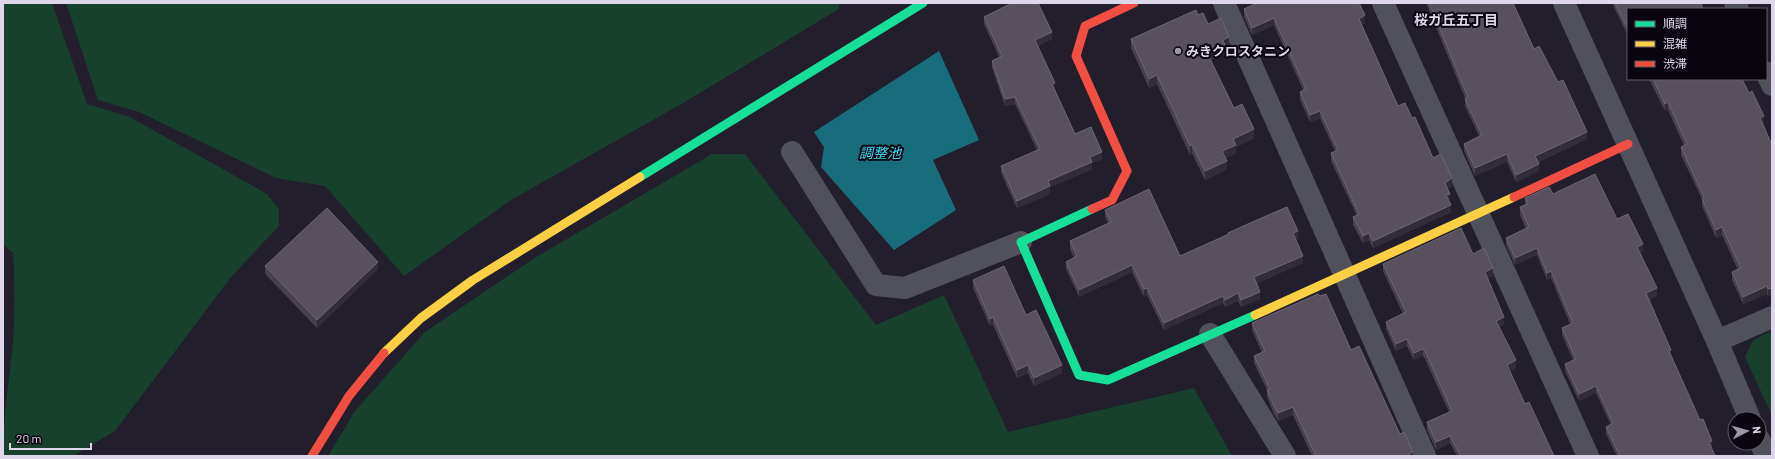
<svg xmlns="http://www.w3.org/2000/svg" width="1775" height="459" viewBox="0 0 1775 459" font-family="Barlow,'Noto Sans JP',sans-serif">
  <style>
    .green { fill: #17412d }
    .water { fill: #176d7b }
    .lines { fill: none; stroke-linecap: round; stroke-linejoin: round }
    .street { stroke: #51515b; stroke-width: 22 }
    .fast { stroke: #16e098; stroke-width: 9 }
    .slow { stroke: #ffcf43; stroke-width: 9 }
    .jam { stroke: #f24e42; stroke-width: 9 }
    .wall { fill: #48414c }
    .shaded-wall { fill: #322c38 }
    .building { fill: #58515d; stroke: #6d6673 }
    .poi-dot { fill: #9c96a6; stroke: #090610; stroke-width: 1.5 }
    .labels { text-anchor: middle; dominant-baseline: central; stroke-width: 4; stroke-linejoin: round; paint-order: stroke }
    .poi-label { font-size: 13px; font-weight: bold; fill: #ddd7e9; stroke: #090610; text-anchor: start }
    .neighbourhood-label { font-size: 14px; font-weight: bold; fill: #ddd7e9; stroke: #090610 }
    .water-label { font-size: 14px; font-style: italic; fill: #2ddcf4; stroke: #090610 }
  </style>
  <rect width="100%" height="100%" fill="#221e2b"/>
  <!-- green -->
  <path class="green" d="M3 3H52L87 104 130 117 267 194 279 209V226L231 277 115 431 73 456H3C3 418 9 380 13 342 15 312 15 283 13 253L3 244Z
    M66 3H839V9L683 103 511 200 404 276 325 186 276 178 139 112 98 100Z
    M712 154H745L876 325 944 295 1008 432 1194 388 1232 456H328L355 411 425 332 533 259Z
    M1772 331V416L1745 357 1753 340Z"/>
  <!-- water -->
  <path class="water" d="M939 51 979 140 933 160 956 210 894 250 821 167 824 147 814 132Z"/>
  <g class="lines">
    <!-- street -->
    <path class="street" d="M1224 3 1425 456
      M1383 3 1588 456
      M1564 3 1717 341 1750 419
      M1735 3 1738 9
      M1766 72 1772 85
      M792 152 876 285 905 288 1021 242
      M1210 334 1285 456
      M1717 341 1772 317
      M1759 439 1766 456"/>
    <!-- fast -->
    <path class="fast" d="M640 177 923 3
      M1092 209 1021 242 1079 375 1108 380 1255 315"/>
    <!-- slow -->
    <path class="slow" d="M1255 315 1514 197
      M384 353 421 318 473 280 640 177"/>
    <!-- jam -->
    <path class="jam" d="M1514 197 1628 144
      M1092 209 1112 200 1127 171 1076 56 1085 26 1134 3
      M312 456 349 396 384 353"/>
  </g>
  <!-- wall -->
  <path class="wall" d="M1426 3H1513L1534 49 1587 139 1538 162 1539 171 1516 182 1507 162 1475 176 1464 151V144L1479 136 1465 106V98Z
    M1612 3H1706L1702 5 1628 9V36Z
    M1244 9 1365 23 1362 25 1398 106 1412 118 1433 158 1452 186 1448 189 1450 201H1449L1451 212 1373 248 1369 240 1363 243 1353 225V217L1357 216 1331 161V153L1335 151 1320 118 1310 122 1300 100V92L1303 90 1274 25 1252 35 1244 17Z
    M1198 15 1229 46 1225 48V53L1211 60 1234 108 1254 138 1236 147V153L1226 158 1227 169 1205 180 1192 153 1190 155 1157 84 1149 88 1131 48V39Z
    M984 17 1052 39 1038 46 1055 90 1075 134 1102 159 1092 163V169L1050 187V194L1017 208 1001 173V166L1037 150 1015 104 1005 106 992 68V61L999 57 984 24Z
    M1649 79H1736L1737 81 1749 93 1764 123 1763 124 1772 145 1768 297 1767 294 1743 304 1732 280V272L1738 270 1722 235 1716 238 1702 206V199L1681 155V147L1684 146 1668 110 1665 111Z
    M1553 194 1617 219 1643 251 1640 253 1657 296 1649 300 1671 357 1712 448H1711L1715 456H1617L1606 434V427L1611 425 1596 393 1579 401 1565 371V364L1573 360 1562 335V328L1570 324 1551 278 1547 280 1537 255 1515 265 1506 245V238L1526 229 1520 215V207L1525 205V198Z
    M1105 210 1180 256 1228 235V233L1298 238 1296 239 1303 263 1256 283 1260 299 1241 307 1238 301 1225 307 1223 303 1164 330 1147 295 1144 297 1132 272 1079 297 1066 269V262L1074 258 1070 249V241L1108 223 1105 217Z
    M1473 254 1493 276 1488 278 1504 325 1499 327 1516 368 1510 371 1525 404 1554 456H1457L1450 443 1436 450 1427 430V422L1449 412 1425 359 1423 356 1414 360 1407 346 1396 351 1386 329V322L1403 314 1383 271V264Z
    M265 266 378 269 317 328 265 274Z
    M973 280 1026 315 1062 373 1034 386 1028 373 1017 378 993 325 990 326 973 288Z
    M1252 323 1351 350 1413 456H1312L1293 415 1278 421 1274 414 1267 397V390L1254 363V356L1262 353 1252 330Z"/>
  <!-- shaded-wall -->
  <path class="shaded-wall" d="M1365 15V23L1359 26V19Z
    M1274 18V25L1252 35V28Z
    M1052 32V39L1035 47V40Z
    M1229 37V46L1225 48V53L1207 61V53L1223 40Z
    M1157 75V84L1149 88V79Z
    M1055 83V90L1052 84Z
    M1015 97V104L1005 106V99Z
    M1668 102V110L1665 111V104Z
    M1320 111V118L1310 122V115Z
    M1764 116V123L1760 125V118Z
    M1254 129V138L1236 147V153L1222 160V151L1233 139Z
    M1587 132V139L1535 163V156Z
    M1192 145V153L1190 155V146Z
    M1102 152V159L1092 163V169L1050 187V194L1017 208V201L1048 181 1090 157Z
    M1507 154V162L1475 176V168Z
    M1227 161V169L1205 180V171Z
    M1539 164V171L1516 182V175Z
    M1452 178V186L1445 191V183Z
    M1450 194V201L1446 203V195Z
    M1451 205V212L1373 248V241Z
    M1722 227V235L1716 238V230Z
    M1298 231V238L1293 240V233Z
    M1369 233V240L1363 243V236Z
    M1643 244V251L1637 254V247Z
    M1537 248V255L1515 265V258Z
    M1303 256V263L1254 285V277Z
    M378 262V269L317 328V320Z
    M1132 265V272L1079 297V290Z
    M1493 268V276L1485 279V272Z
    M1551 271V278L1547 280V273Z
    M1767 286V294L1743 304V297Z
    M1147 288V295L1144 297V289Z
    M1657 288V296L1646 301V293Z
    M1772 288V295L1768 297V289Z
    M1260 292V299L1241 307V300Z
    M1238 293V301L1225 307V300Z
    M1223 296V303L1164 330V323Z
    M993 317V325L990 326V319Z
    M1504 317V325L1496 328V321Z
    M1407 339V346L1396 351V344Z
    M1423 349V356L1414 360V353Z
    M1671 350V357L1669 351Z
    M1516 360V368L1507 372V365Z
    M1028 365V373L1017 378V370Z
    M1062 365V373L1034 386V378Z
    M1596 386V393L1579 401V394Z
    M1293 407V415L1278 421V413Z
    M1450 436V443L1436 450V442Z
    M1712 441V448L1709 450V442Z
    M1413 452V456H1405Z"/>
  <!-- building -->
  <path class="building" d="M1012 3H1038L1052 32 1035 40 1055 83 1052 84 1075 134 1091 127 1102 152 1090 157 1092 162 1048 181 1050 186 1017 201 1001 166 1040 149 1015 97 1005 99 992 61 1002 56 984 17Z
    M1257 3H1359L1365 15 1359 19 1398 106 1405 103 1412 118 1415 117 1433 158 1441 154 1452 178 1445 183 1450 194 1446 195 1451 205 1373 241 1369 233 1363 236 1353 217 1359 214 1331 153 1338 150 1320 111 1310 115 1300 92 1306 89 1274 18 1252 28 1244 9Z
    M1429 3H1513L1534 49 1539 46 1558 82 1563 80 1587 132 1535 156 1539 164 1516 175 1507 154 1475 168 1464 144 1482 135 1465 99 1468 97Z
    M1615 3H1701L1703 9H1628V29Z
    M1196 10 1198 15 1203 13 1208 24 1221 18 1229 37 1223 40 1225 45 1207 53 1234 108 1242 104 1254 129 1233 139 1236 145 1222 151 1227 161 1205 171 1192 145 1190 146 1157 75 1149 79 1131 39Z
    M1653 79H1736L1737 81 1740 79H1742L1749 93 1752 91 1764 116 1760 118 1772 145V288L1768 289 1767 286 1743 297 1732 272 1741 268 1722 227 1716 230 1702 199 1704 197 1681 147 1687 144 1668 102 1665 104Z
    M1595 174 1617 219 1628 214 1643 244 1637 247 1657 288 1646 293 1671 350 1669 351 1700 420 1703 419 1712 441 1709 442 1715 456H1620L1606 427 1613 423 1596 386 1579 394 1565 364 1576 359 1562 328 1573 323 1551 271 1547 273 1537 248 1515 258 1506 238 1529 227 1520 207 1528 204 1525 198 1549 187 1553 194Z
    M1149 189 1180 256 1229 234 1228 233 1250 223 1287 207 1298 231 1293 233 1303 256 1254 277 1260 292 1241 300 1238 293 1225 300 1223 296 1164 323 1147 288 1144 289 1132 265 1079 290 1066 262 1077 256 1070 241 1111 222 1105 210Z
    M327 208 378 262 317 320 265 266Z
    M1461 228 1473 254 1484 248 1493 268 1485 272 1504 317 1496 321 1516 360 1507 365 1525 404 1529 402 1554 456H1461L1450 436 1436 442 1427 422 1452 411 1425 351 1423 349 1414 353 1407 339 1396 344 1386 322 1406 312 1383 264Z
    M1004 266 1026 315 1036 310 1062 365 1034 378 1028 365 1017 370 993 317 990 319 973 280Z
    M1318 294 1320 296 1326 294 1351 350 1359 346 1400 434 1404 432 1413 452 1405 456H1316L1293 407 1278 413 1274 406 1267 390 1270 389 1254 356 1265 351 1252 323Z"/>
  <!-- markers -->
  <circle class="poi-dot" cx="1178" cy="51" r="4"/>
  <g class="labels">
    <!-- poi labels -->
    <g class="poi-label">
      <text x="1186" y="51">みきクロスタニン</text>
    </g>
    <!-- neighbourhood labels -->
    <g class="neighbourhood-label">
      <text x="1456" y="19">桜ガ丘五丁目</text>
    </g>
    <!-- water labels -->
    <g class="water-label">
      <text x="880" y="152">調整池</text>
    </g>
  </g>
  <!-- border -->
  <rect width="1775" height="459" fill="none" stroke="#ddd7e9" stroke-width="8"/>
  <!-- legend -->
  <rect x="1627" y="8" width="140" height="72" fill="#090610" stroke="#5e5a67"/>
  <rect x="1635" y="21" width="20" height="6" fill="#16e098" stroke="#5e5a67"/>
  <text x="1663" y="28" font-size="12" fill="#ddd7e9">順調</text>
  <rect x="1635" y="41" width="20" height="6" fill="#ffcf43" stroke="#5e5a67"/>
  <text x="1663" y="48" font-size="12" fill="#ddd7e9">混雑</text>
  <rect x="1635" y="61" width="20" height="6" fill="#f24e42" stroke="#5e5a67"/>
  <text x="1663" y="68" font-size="12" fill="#ddd7e9">渋滞</text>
  <!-- north arrow -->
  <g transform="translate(1747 431) rotate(84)"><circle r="19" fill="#090610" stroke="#5e5a67"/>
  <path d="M0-3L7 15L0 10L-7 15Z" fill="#9c96a6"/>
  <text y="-6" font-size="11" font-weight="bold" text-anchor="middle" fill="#ddd7e9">N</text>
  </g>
  <!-- scale -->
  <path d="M10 443v6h81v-6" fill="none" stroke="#ddd7e9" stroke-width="2"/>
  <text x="16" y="443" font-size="12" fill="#ddd7e9" stroke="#090610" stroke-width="3" paint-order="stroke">20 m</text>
</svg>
